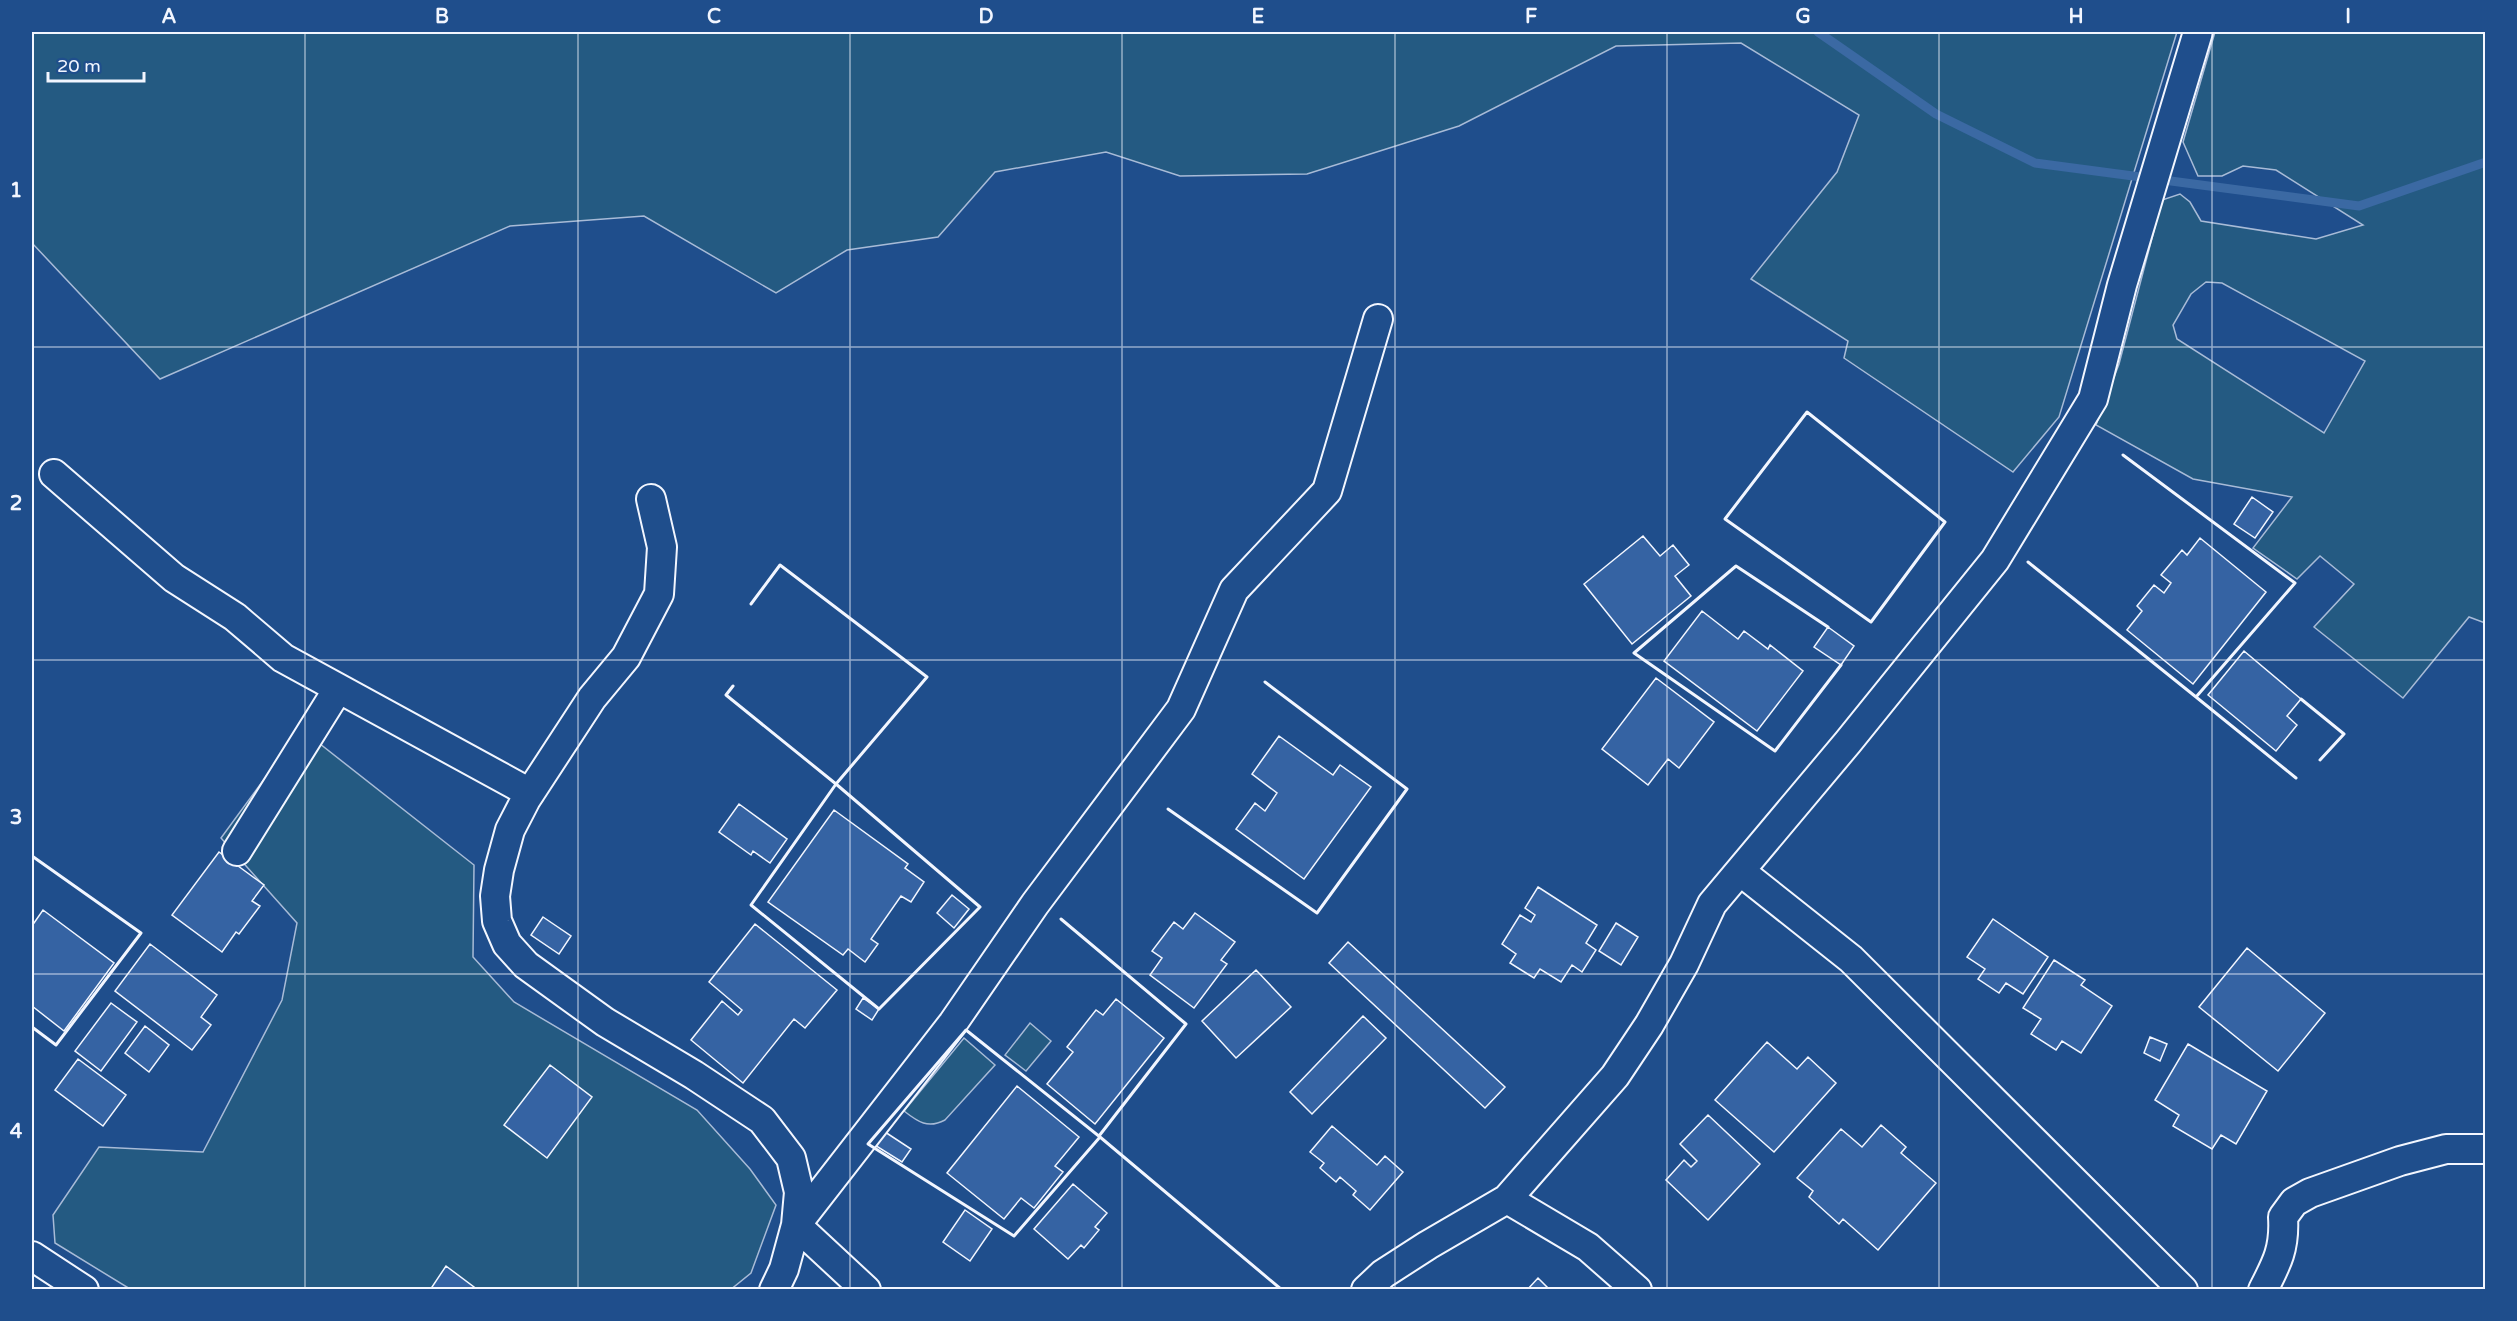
<svg xmlns="http://www.w3.org/2000/svg" width="2517" height="1321" viewBox="0 0 2517 1321" font-family="'Varela Round',sans-serif">
  <style>
    .green { fill: #245a82; stroke: #a8bbd7; stroke-width: 1.5; fill-rule: evenodd }
    .lines { fill: none; stroke-linecap: round; stroke-linejoin: round }
    .stream { stroke: #3b69a3; stroke-width: 9 }
    .building { fill: #3563a3; stroke: #f2f6ff; stroke-width: 1.5 }
    .street-casing { stroke: #f2f6ff; stroke-width: 32 }
    .street { stroke: #1f4e8c; stroke-width: 28 }
    .wall { stroke: #f2f6ff; stroke-width: 3 }
    .grid { fill: none; stroke: #f2f6ff; stroke-width: 1.5; stroke-opacity: 0.55 }
    .neatline { fill: none; stroke: #f2f6ff; stroke-width: 2 }
    .grid-label { font-size: 20px; text-anchor: middle; font-weight: bold; fill: #f2f6ff }
  </style>
  <rect width="100%" height="100%" fill="#1f4e8c"/>
  <!-- green -->
  <path class="green" d="M32 32H2177L2059 417 2013 472 1844 358 1848 341 1751 279 1837 172 1859 115 1741 43 1616 46 1459 126 1307 174 1180 176 1106 152 995 172 938 237 847 250 776 293 644 216 510 226 160 379 32 243Z
    M2215 32H2485V623L2469 617 2403 698 2314 627 2354 584 2320 556 2297 579 2253 548 2292 497 2193 479 2096 425 2119 364 2162 200 2180 194 2190 202 2201 221 2316 239 2363 225 2276 170 2243 166 2222 176H2198L2183 142ZM2206 282 2222 283 2365 361 2324 433 2177 339 2173 325 2191 294Z
    M301 729 474 865 473 957 514 1002 697 1110 750 1169 776 1205 751 1273 730 1290 130 1289 55 1243 53 1215 99 1147 203 1152 282 1000 297 923 221 838Z
    M1030 1023 1051 1041 1026 1071 1005 1055Z
    M964 1038 995 1065 945 1120C928 1129 918 1122 904 1111Z"/>
  <g class="lines">
    <!-- stream -->
    <path class="stream" d="M1818 32 1936 114 2035 163 2359 206 2486 162"/>
  </g>
  <!-- building -->
  <path class="building" d="M2252 497 2273 512 2255 538 2234 524Z
    M1643 536 1660 556 1673 545 1689 565 1675 576 1691 596 1632 644 1584 584Z
    M2200 538 2266 592 2193 684 2127 630 2142 611 2137 606 2154 585 2164 593 2171 583 2161 575 2182 550 2187 555Z
    M1702 611 1738 639 1744 631 1768 649 1770 645 1803 671 1757 731 1664 661Z
    M1828 627 1854 646 1841 665 1814 647Z
    M2244 651 2301 699 2287 716 2297 725 2276 751 2208 695Z
    M1656 678 1714 722 1679 768 1668 759 1648 785 1602 749Z
    M1279 736 1333 775 1340 765 1371 787 1304 879 1236 829 1255 803 1265 811 1277 793 1252 774Z
    M739 804 787 839 770 863 753 851 751 855 719 832Z
    M834 810 908 864 905 868 924 882 911 902 901 896 871 939 878 944 865 962 848 949 843 955 768 902Z
    M219 852 264 885 252 901 260 906 239 934 236 932 222 952 172 915Z
    M1538 887 1597 925 1586 943 1596 950 1582 972 1572 965 1561 982 1540 969 1534 978 1510 963 1516 954 1502 944 1520 915 1531 922 1535 915 1525 908Z
    M952 895 969 909 954 928 937 913Z
    M43 910 114 963 64 1031 32 1006V922L34 923Z
    M1195 913 1235 942 1221 960 1227 964 1194 1008 1150 975 1162 958 1152 951 1174 922 1183 929Z
    M543 917 571 936 559 954 531 935Z
    M1993 919 2048 957 2023 994 2006 983 1999 993 1978 979 1985 969 1967 957Z
    M1616 923 1638 937 1621 965 1599 951Z
    M755 924 837 990 805 1028 794 1019 743 1083 691 1040 722 1001 738 1015 742 1010 709 982Z
    M1348 942 1505 1087 1485 1108 1329 963Z
    M150 944 217 995 201 1017 211 1025 192 1050 115 991Z
    M2247 948 2325 1013 2278 1071 2199 1007Z
    M2054 960 2085 980 2081 985 2112 1006 2081 1053 2062 1041 2056 1050 2031 1034 2041 1019 2023 1008Z
    M1256 970 1291 1007 1236 1058 1202 1021Z
    M863 998 879 1009 872 1020 856 1009Z
    M1116 999 1164 1038 1095 1124 1047 1084 1073 1052 1067 1047 1096 1010 1103 1015Z
    M111 1003 137 1022 101 1071 75 1051Z
    M1363 1016 1386 1038 1312 1114 1290 1092Z
    M145 1026 169 1045 149 1072 125 1053Z
    M2150 1037 2167 1044 2160 1061 2144 1053Z
    M1767 1042 1797 1069 1808 1057 1836 1083 1774 1152 1715 1100Z
    M2188 1044 2267 1091 2236 1144 2221 1135 2212 1149 2173 1126 2179 1115 2155 1100Z
    M78 1059 126 1095 103 1126 55 1090Z
    M550 1065 592 1097 547 1158 504 1125Z
    M1017 1086 1079 1137 1055 1166 1063 1172 1034 1208 1021 1198 1004 1219 947 1173Z
    M1708 1115 1760 1164 1708 1220 1666 1180 1684 1160 1691 1167 1697 1161 1680 1144Z
    M1881 1125 1906 1147 1901 1153 1936 1183 1878 1250 1843 1219 1839 1224 1809 1197 1813 1191 1797 1178 1841 1129 1862 1147Z
    M1332 1126 1377 1165 1385 1156 1403 1172 1370 1210 1353 1195 1356 1191 1340 1177 1336 1182 1320 1168 1324 1163 1310 1152Z
    M882 1130 911 1149 902 1162 873 1144Z
    M1073 1184 1107 1213 1095 1227 1099 1230 1084 1248 1081 1245 1068 1259 1034 1229Z
    M965 1210 992 1229 970 1261 943 1242Z
    M446 1266 478 1290H430Z
    M1538 1278 1550 1290H1527Z"/>
  <g class="lines">
    <!-- street casing -->
    <g class="street-casing">
      <path id="street" d="M54 474 174 578 235 617 283 658 530 793
        M651 499 662 547 659 594 626 657 592 698 526 799 510 830 499 870 495 896 497 921 507 944 526 965 605 1022 694 1075 762 1120 791 1158 799 1192 796 1225 784 1269 774 1290
        M237 851 338 689
        M1740 871 1851 959 2183 1290
        M1507 1199 1588 1247 1637 1290
        M796 1225 953 1023 1035 904 1181 709 1234 590 1327 491 1378 319
        M796 1225 866 1290
        M32 1256 84 1290
        M1366 1290 1383 1274 1428 1245 1507 1199 1615 1076 1649 1025 1684 964 1712 904 1848 742 1995 560 2093 399 2122 285 2198 32
        M2263 1290C2277 1263 2285 1248 2283 1217L2294 1202 2310 1193 2400 1161 2446 1149H2486"/>
    </g>
    <!-- street -->
    <use href="#street" class="street"/>
    <!-- wall -->
    <path class="wall" d="M1807 412 1945 522 1871 622 1725 519Z
      M2028 562 2196 697 2295 583 2123 455
      M1828 627 1736 566 1634 653 1775 751 1841 665
      M733 686 726 695 836 784 927 677 780 565 751 604
      M2196 697 2296 778
      M2301 699 2344 734 2320 760
      M836 784 980 907 879 1009 751 905Z
      M1168 809 1317 913 1407 789 1265 682
      M32 856 141 933 56 1045 32 1027
      M1061 919 1186 1024 1099 1136
      M966 1030 1100 1137 1014 1236 868 1144Z
      M1100 1137 1282 1290"/>
  </g>
  <!-- grid -->
  <path class="grid" d="M305 32V1290M578 32V1290M850 32V1290M1122 32V1290M1395 32V1290M1667 32V1290M1939 32V1290M2212 32V1290M32 347H2486M32 660H2486M32 974H2486"/>
  <!-- border -->
  <rect width="2517" height="1321" fill="none" stroke="#1f4e8c" stroke-width="66"/>
  <!-- scale -->
  <path d="M48 72v9h96v-9" fill="none" stroke="#f2f6ff" stroke-width="3"/>
  <text x="57" y="72" font-size="18" fill="#f2f6ff" stroke="#1f4e8c" stroke-width="4.5" paint-order="stroke">20 m</text>
  <rect x="33" y="33" width="2451" height="1255" class="neatline"/>
  <g class="grid-label">
    <text x="169" y="23">A</text>
    <text x="442" y="23">B</text>
    <text x="714" y="23">C</text>
    <text x="986" y="23">D</text>
    <text x="1258" y="23">E</text>
    <text x="1531" y="23">F</text>
    <text x="1803" y="23">G</text>
    <text x="2076" y="23">H</text>
    <text x="2348" y="23">I</text>
    <text x="16" y="197">1</text>
    <text x="16" y="510">2</text>
    <text x="16" y="824">3</text>
    <text x="16" y="1138">4</text>
  </g>
</svg>
